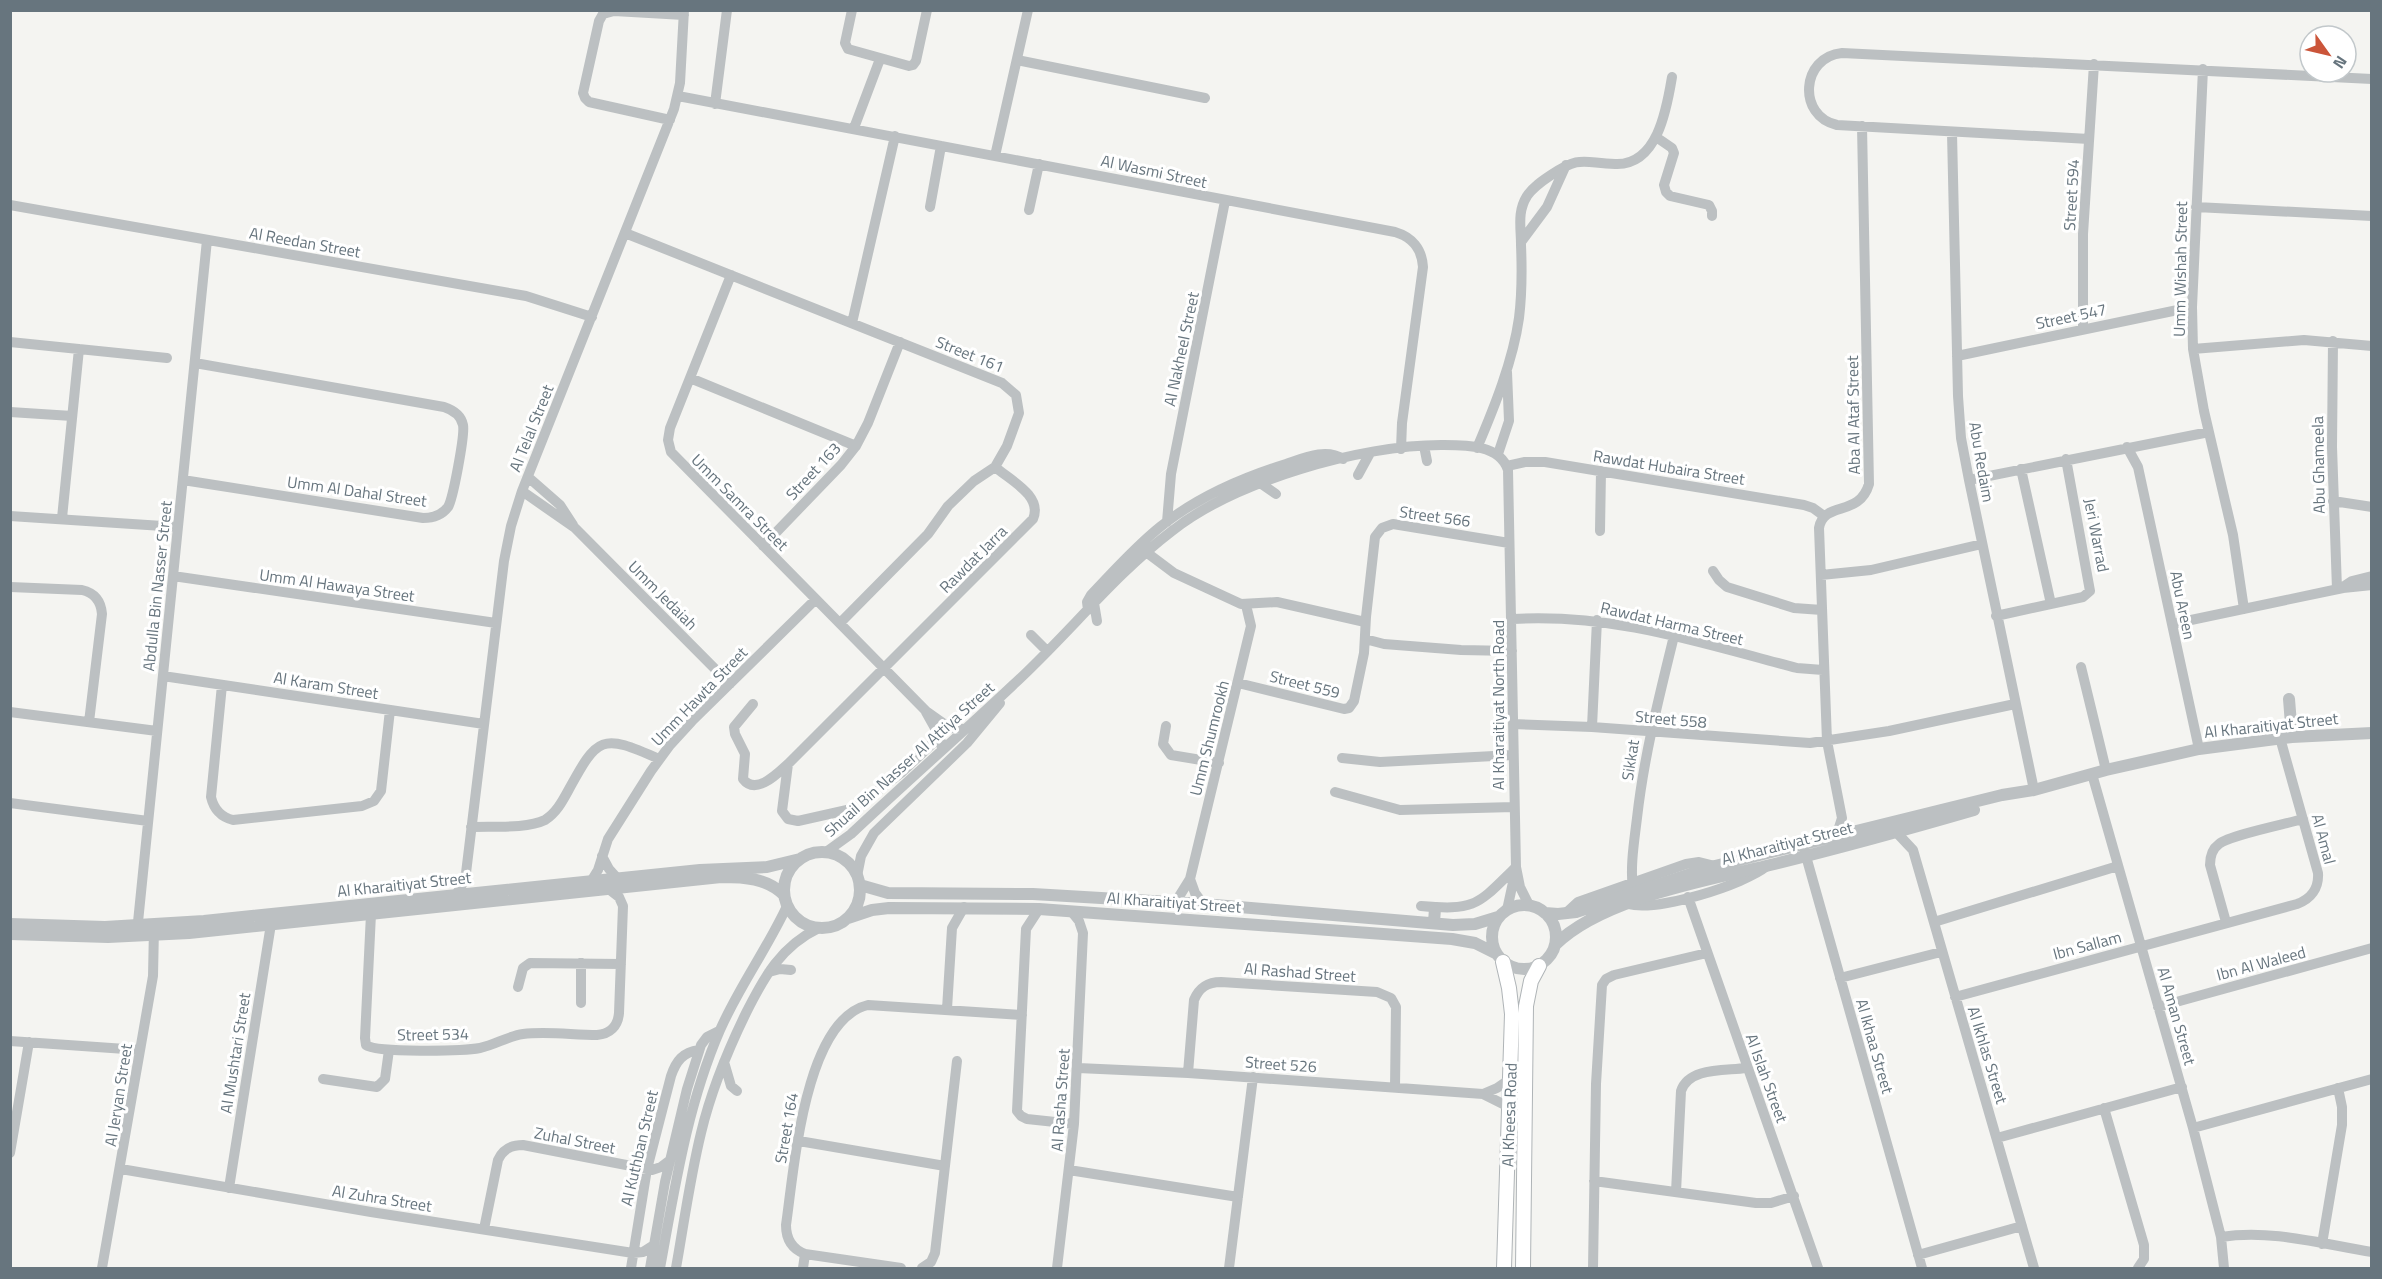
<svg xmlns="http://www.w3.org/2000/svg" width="2382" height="1279" viewBox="0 0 2382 1279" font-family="'Titillium Web',sans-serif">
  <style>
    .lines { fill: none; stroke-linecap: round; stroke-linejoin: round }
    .secondary-casing { stroke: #afb4b7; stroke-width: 16 }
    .minor { stroke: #bcc0c2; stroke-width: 10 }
    .tertiary { stroke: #bcc0c2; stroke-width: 12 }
    .secondary { stroke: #fff; stroke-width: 14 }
    .labels { text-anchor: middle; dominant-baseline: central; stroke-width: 6; stroke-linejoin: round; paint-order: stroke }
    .street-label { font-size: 16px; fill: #67757e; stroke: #fff }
  </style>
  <rect width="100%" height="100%" fill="#f4f4f1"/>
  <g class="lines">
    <!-- secondary casing -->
    <g class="secondary-casing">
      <path id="secondary" d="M1503 962 1509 988 1512 1014 1504 1268
        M1523 1268 1526 1006 1531 981 1539 966"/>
    </g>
    <!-- minor -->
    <path class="minor" d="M852 10 845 43 848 49 909 66 913 65 916 61 927 10
      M1017 60 1205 98
      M2203 69 2192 307 2193 349 2204 411 2233 535 2244 609
      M678 96 1395 232C1412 237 1422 249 1423 267L1402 423 1401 449
      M715 104 727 10
      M670 120 589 102 585 98 583 93 599 21 603 14 614 11 684 15
      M854 128 880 59
      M1952 133 1958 396 1961 438 1969 480 2034 790
      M1656 137 1672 148 1674 153 1664 185 1666 192 1670 196 1709 205 1712 211V216
      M2089 139 1837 125C1797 116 1801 57 1842 53L2372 79
      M995 156 1028 10
      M10 205 526 296 592 317
      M930 207 941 146
      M2196 207 2372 216
      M1029 210 1039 164
      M625 233 1002 383 1016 395 1019 413 1007 446 995 467 974 481 948 506 928 534 840 623
      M1521 242 1547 207 1566 165
      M731 275 670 428 668 440 671 452 926 711 950 728 964 729
      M852 323 895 136
      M2083 329V234L2094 64
      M2333 341 2332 447 2337 589
      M10 342 167 358
      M2193 349 2304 340 2372 346
      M1957 356 2192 307
      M690 378 856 446
      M10 412 72 416
      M1424 446 1427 461
      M2127 447 2138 467 2199 749
      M1477 448C1494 408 1513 361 1519 318 1522 294 1522 269 1521 245 1521 227 1517 212 1527 196 1533 187 1542 181 1551 175 1581 155 1583 163 1615 164 1658 166 1667 107 1672 77
      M1498 454 1509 421 1507 372
      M1507 466 1525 462H1545L1804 505 1813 508 1824 516
      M2021 469 2051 604
      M1358 475 1370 453
      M528 477 560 505 573 525
      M183 480 423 518C433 518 442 515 448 507 453 499 465 435 463 425 461 415 453 410 444 407L195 363
      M1969 480 2209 432
      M1260 483 1276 494
      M522 491 575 528 730 684
      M2333 501 2372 507
      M10 516 178 527
      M62 518 79 349
      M1167 522 1171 474 1225 201
      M1600 531 1601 471
      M763 546 841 465 856 446 868 423 900 342
      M1146 552 1174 573 1241 604 1277 602 1365 622
      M1713 571 1719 580 1727 587 1794 608 1822 610
      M1821 575 1871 570 1982 544
      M173 576 496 623
      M10 587 82 590C95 593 101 601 102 614L89 722
      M2343 587 2352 581 2372 576
      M1094 603 1097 621
      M1088 610 1087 602 1091 595C1113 572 1135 547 1160 527 1197 497 1241 478 1286 464 1304 458 1326 448 1343 459
      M1996 616 2083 597 2090 591 2066 459
      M1513 619C1613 613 1701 643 1797 668L1823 670
      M2172 624 2343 588 2372 585
      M1031 635 1047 651
      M1365 639 1384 644 1461 650 1512 651
      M2081 667 2106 770
      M163 676 484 724
      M1238 683 1344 709 1349 708 1354 701 1364 653 1366 617 1375 537 1382 528 1393 524 1509 543
      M222 685 211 797C214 810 221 817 233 820L362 806 374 801 381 791 390 710
      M753 704 734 727 735 734 745 754 743 779C756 796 778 773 788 764L1033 519C1043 496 1010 480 995 467
      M10 712 157 731
      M926 712 940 737 942 749
      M1513 724 1592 727 1810 743 1889 731 2015 704
      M1166 726 1163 744 1171 755 1219 763
      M1592 727 1597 620
      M1342 758 1380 762 1513 755
      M788 764 782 811 788 819 798 821 847 810 860 804 901 773 933 743
      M2092 774 2193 1128 2221 1237 2224 1268
      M1335 792 1400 810 1514 807
      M10 803 148 821
      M471 827C491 826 527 829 545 820 556 813 562 802 568 791 598 736 601 733 659 759
      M1897 833 1913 850 2034 1268
      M1836 837 1842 818 1827 741 1819 528C1824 500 1859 518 1869 484L1862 126
      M1804 849 1922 1268
      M826 852 851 834C904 784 959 736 1012 686 1067 636 1113 576 1172 531 1235 481 1361 445 1441 445 1464 445 1500 444 1508 470L1516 867 1520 887 1529 905
      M602 856 609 869 619 880
      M857 876 861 856 874 833 967 743 1000 703
      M1190 879 1195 893 1203 904
      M590 883 598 870 608 839 651 771 670 745 692 721 815 600
      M1633 891C1630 866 1634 843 1637 818 1644 756 1659 697 1674 636
      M455 896 461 887 466 873 504 561 511 526 522 491 674 109 680 83 684 10
      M1688 897 1818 1268
      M1175 903 1190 879 1251 626 1246 605
      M1628 904C1657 912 1744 885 1767 866
      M1421 906C1477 911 1478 904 1516 867
      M1039 909 1026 929 1017 1111 1021 1116 1027 1119 1074 1124
      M1507 910 1515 873
      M371 914 365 1038 366 1045C376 1053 464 1051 480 1048 495 1045 508 1036 523 1034 547 1031 573 1035 597 1035 610 1034 618 1026 619 1013L623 906 619 897 610 890
      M1565 914 1578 902 1686 864 1699 862 1715 866
      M1934 922 2118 866
      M2226 922 2210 865C2210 857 2212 849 2219 844 2230 835 2286 824 2303 819
      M137 932 207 240
      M769 972 780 969 791 970
      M1840 978 1941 952
      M518 987 523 968 530 963 621 964
      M1955 997 2297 904C2311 899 2319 888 2318 873L2280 738
      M581 1003V963
      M2158 1007 2372 948
      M947 1009 952 928 964 907
      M10 1041 140 1050
      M724 1062 731 1086 737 1091
      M1078 1068 1188 1073 1483 1094 1509 1107
      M1188 1073 1194 1000C1199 988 1207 982 1221 982L1377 992 1391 998 1396 1007 1395 1088
      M323 1079 377 1087 385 1079 389 1050
      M1483 1094 1497 1088 1510 1079
      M2104 1108 2144 1245V1259L2138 1268
      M2193 1128 2372 1079
      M1997 1138 2182 1087
      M799 1141 945 1166
      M10 1153 29 1042
      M121 1169 371 1212 633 1253 643 1252 654 1245
      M1069 1170 1238 1197
      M1594 1181 1756 1203H1771L1794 1196
      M229 1188 271 924
      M1676 1192 1681 1091C1689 1067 1725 1071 1746 1068
      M484 1229 498 1160C503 1149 511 1145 523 1145L652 1170 661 1167 669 1161
      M2221 1237C2271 1229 2322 1244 2372 1252
      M2322 1244 2342 1125V1107L2338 1088
      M1918 1255 2022 1226
      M102 1268 153 976 154 928
      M631 1268 647 1169 671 1076C676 1061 683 1052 699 1050
      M650 1268 665 1182 687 1089 701 1045 707 1037 719 1031
      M660 1268C675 1187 687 1106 720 1030 739 987 767 949 787 906
      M676 1268C684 1223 690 1178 701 1133 711 1091 727 1052 746 1013 764 977 781 946 819 928
      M803 1268 805 1254
      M901 1268 805 1254C792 1249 786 1239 786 1225 794 1171 804 1020 868 1005L1022 1015
      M922 1268 931 1262 935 1253 957 1061
      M1057 1268 1074 1124 1083 933 1079 921 1071 911
      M1229 1268 1253 1077
      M1593 1268 1596 1084 1602 985 1606 979 1614 975 1707 953"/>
    <!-- tertiary -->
    <path class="tertiary" d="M2289 699 2292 737
      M784 890a38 38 0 1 1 76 0a38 38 0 1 1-76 0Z
      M860 885 888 893 1033 894 1203 904 1453 925 1475 924 1498 917
      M1492 937a32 32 0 1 1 64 0a32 32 0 1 1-64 0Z
      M1545 913 1558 914 1576 912 1715 866 2002 795 2034 790 2106 770 2199 749 2292 737 2372 733
      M848 918 872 910 889 908 1039 909 1452 939 1475 943 1495 953
      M1434 923 1435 908
      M10 924 105 927 204 921 700 870 767 867 800 859
      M10 934 108 937 189 933 721 877C744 877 767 878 784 895
      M1555 945C1601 899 1704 881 1766 866 1836 849 1905 830 1974 810"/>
    <!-- secondary -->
    <use href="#secondary" class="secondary"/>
  </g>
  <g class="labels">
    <!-- street labels -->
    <g class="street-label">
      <text transform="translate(1154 171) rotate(12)">Al Wasmi Street</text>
      <text transform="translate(2071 195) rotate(-87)">Street 594</text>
      <text transform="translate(305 242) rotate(10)">Al Reedan Street</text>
      <text transform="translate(2180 269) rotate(-89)">Umm Wishah Street</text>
      <text transform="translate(2071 316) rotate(-12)">Street 547</text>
      <text transform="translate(1181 349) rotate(-78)">Al Nakheel Street</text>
      <text transform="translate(970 354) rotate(22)">Street 161</text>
      <text transform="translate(1853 415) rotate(-91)">Aba Al Ataf Street</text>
      <text transform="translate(531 428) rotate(-68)">Al Telal Street</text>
      <text transform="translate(1982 462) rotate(80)">Abu Redaim</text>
      <text transform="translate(2318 465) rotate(-91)">Abu Ghameela</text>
      <text transform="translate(1669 467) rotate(9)">Rawdat Hubaira Street</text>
      <text transform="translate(813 471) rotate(-47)">Street 163</text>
      <text transform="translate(357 491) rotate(8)">Umm Al Dahal Street</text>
      <text transform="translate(740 502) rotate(45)">Umm Samra Street</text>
      <text transform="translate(1435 516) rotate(8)">Street 566</text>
      <text transform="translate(2097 535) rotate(79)">Jeri Warrad</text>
      <text transform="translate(973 559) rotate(-45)">Rawdat Jarra</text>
      <text transform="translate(337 585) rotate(8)">Umm Al Hawaya Street</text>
      <text transform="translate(157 586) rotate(-84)">Abdulla Bin Nasser Street</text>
      <text transform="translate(663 595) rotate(45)">Umm Jedaiah</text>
      <text transform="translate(2183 605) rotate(78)">Abu Areen</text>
      <text transform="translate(1672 623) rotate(13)">Rawdat Harma Street</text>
      <text transform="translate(1305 684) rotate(14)">Street 559</text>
      <text transform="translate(326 685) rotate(9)">Al Karam Street</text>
      <text transform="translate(699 696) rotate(-46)">Umm Hawta Street</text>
      <text transform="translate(1498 705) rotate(-90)">Al Kharaitiyat North Road</text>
      <text transform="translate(1671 719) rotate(5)">Street 558</text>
      <text transform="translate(2271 725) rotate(-6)">Al Kharaitiyat Street</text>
      <text transform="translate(1209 738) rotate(-76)">Umm Shumrookh</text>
      <text transform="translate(909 759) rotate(-42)">Shuail Bin Nasser Al Attiya Street</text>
      <text transform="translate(1630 760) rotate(-81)">Sikkat</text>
      <text transform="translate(2324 839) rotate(75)">Al Amal</text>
      <text transform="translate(1787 843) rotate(-14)">Al Kharaitiyat Street</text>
      <text transform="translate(404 884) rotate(-6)">Al Kharaitiyat Street</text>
      <text transform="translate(1174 902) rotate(4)">Al Kharaitiyat Street</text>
      <text transform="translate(2087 945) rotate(-15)">Ibn Sallam</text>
      <text transform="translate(2261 963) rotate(-15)">Ibn Al Waleed</text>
      <text transform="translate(1300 972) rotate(4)">Al Rashad Street</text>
      <text transform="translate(2177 1016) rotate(74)">Al Aman Street</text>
      <text transform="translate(433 1034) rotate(-1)">Street 534</text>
      <text transform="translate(1875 1046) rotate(74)">Al Ikhaa Street</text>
      <text transform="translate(235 1053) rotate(-81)">Al Mushtari Street</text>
      <text transform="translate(1988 1055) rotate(73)">Al Ikhlas Street</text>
      <text transform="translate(1281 1064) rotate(4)">Street 526</text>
      <text transform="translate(1767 1078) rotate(70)">Al Islah Street</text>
      <text transform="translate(118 1095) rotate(-81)">Al Jeryan Street</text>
      <text transform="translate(1060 1100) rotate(-86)">Al Rasha Street</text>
      <text transform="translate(1509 1115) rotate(-88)">Al Kheesa Road</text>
      <text transform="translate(786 1128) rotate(-80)">Street 164</text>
      <text transform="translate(575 1140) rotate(11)">Zuhal Street</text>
      <text transform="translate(639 1148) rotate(-77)">Al Kuthban Street</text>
      <text transform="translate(382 1198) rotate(9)">Al Zuhra Street</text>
    </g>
  </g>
  <!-- border -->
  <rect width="2382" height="1279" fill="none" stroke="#67757e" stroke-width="24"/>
  <!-- north arrow -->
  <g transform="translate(2328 54) rotate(124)"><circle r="28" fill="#ffffff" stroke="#c2c8cb" stroke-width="1.5"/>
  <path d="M0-4.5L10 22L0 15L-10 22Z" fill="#cb553a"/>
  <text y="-9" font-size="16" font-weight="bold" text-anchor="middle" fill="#67757e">N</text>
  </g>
</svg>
